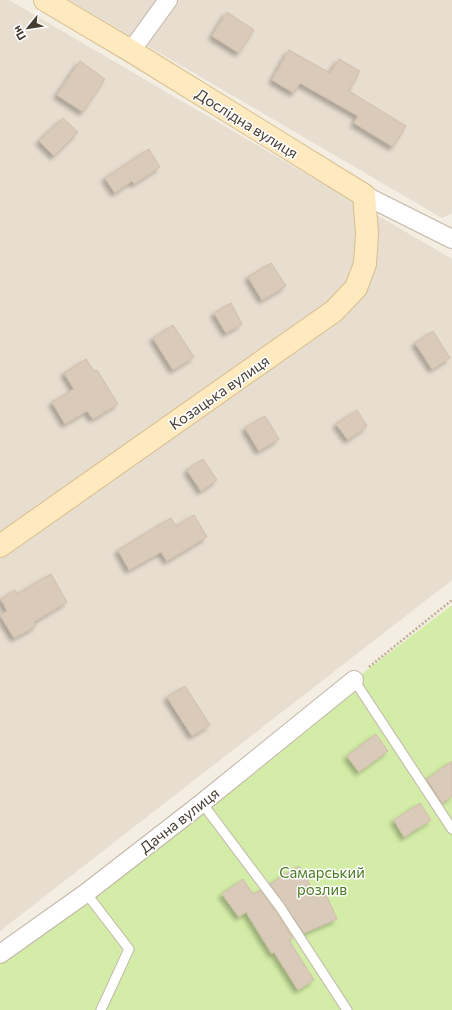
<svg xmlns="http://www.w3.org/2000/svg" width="452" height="1010" viewBox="0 0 452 1010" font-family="Commissioner,sans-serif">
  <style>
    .residential { fill: #e8ded0 }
    .green { fill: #d3eca7 }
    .building { fill: #d9caba; stroke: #d1beaa; filter: url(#shadow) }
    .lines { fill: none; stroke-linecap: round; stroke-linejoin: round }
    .lane-casing { stroke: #c2b6a7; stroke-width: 11 }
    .street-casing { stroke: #c2b6a7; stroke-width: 20 }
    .secondary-casing { stroke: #d7be8d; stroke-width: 24 }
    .path { stroke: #c2ae94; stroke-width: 2.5; stroke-dasharray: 2 2; stroke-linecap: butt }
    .lane { stroke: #fff; stroke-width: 9 }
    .street { stroke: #fff; stroke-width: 18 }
    .secondary { stroke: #ffeac0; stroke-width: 22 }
    .labels { text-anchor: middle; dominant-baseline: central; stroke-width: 3; stroke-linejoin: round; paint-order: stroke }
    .street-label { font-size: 15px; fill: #453c32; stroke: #fff }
    .park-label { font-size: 15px; fill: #4b7b21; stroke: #fff }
  </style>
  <defs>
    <filter id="shadow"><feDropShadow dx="-3.5" dy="3.5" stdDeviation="2" flood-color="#0004"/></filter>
  </defs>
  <rect width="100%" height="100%" fill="#f3ede2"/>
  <!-- residential -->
  <path class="residential" d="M0 0H9L452 259V580L0 931Z
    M69 0H452V213L442 218Z"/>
  <!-- green -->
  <path class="green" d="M452 605V1010H0V961L354 680Z"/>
  <!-- building -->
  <path class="building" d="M227 12 254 30 239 53 212 36Z
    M289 50 330 73 339 59 360 71 349 91 406 126 393 147 354 123 358 116 300 83 294 93 272 80Z
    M80 61 105 79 83 112 57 95Z
    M63 118 78 132 54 156 39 141Z
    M149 149 160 167 134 184 132 181 115 193 105 178Z
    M271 263 286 286 262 300 248 277Z
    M231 303 242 324 226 333 214 313Z
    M173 325 194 357 173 370 153 338Z
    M433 331 450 358 432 369 415 343Z
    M86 359 94 371 97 370 118 404 93 419 87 411 65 424 52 402 74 389 64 373Z
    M357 410 367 426 348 440 336 424Z
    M265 416 279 439 259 451 245 428Z
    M203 459 217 480 201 491 187 470Z
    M194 515 207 537 167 561 161 552 129 570 118 550 171 518 176 526Z
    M51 574 67 602 34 622 36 626 14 638 0 615 7 611 1 599 15 590 17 594Z
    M185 686 210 725 192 736 167 697Z
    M376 734 388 751 359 772 347 756Z
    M452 761V796L442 803 427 779Z
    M420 803 431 820 404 837 394 820Z
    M299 866 316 895 325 892 337 919 304 933 270 884Z
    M243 879 253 894 260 890 275 910 293 938 289 940 314 980 298 990 274 952 272 954 246 912 239 917 222 894Z"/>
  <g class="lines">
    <!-- lane casing -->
    <g class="lane-casing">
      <path id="lane" d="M354 680 452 829
        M202 803 280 907 347 1010
        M86 893 129 949 101 1010"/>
    </g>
    <!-- street casing -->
    <g class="street-casing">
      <path id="street" d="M131 51 168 0
        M364 195 452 239
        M0 954 86 893 202 803 354 680"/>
    </g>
    <!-- secondary casing -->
    <g class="secondary-casing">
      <path id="secondary" d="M0 546 334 311 356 288 365 264 367 233 364 195 131 51 45 0"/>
    </g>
    <!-- path -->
    <path class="path" d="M369 667 452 600"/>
    <!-- lane -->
    <use href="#lane" class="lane"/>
    <!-- street -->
    <use href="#street" class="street"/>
    <!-- secondary -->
    <use href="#secondary" class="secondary"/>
  </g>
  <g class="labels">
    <!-- street labels -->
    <g class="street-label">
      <text transform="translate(247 123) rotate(32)">Дослідна вулиця</text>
      <text transform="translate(219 392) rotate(-35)">Козацька вулиця</text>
      <text transform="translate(179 820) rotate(-38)">Дачна вулиця</text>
    </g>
    <!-- park labels -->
    <g class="park-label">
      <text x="322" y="872">Самарський<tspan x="322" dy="17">розлив</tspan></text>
    </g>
  </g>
  <!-- north arrow -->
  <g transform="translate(28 28) rotate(240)" stroke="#ffffff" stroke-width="3" paint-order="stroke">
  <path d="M0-3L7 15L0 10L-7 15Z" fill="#453c32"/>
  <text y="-6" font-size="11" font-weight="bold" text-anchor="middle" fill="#453c32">Пн</text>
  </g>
</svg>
